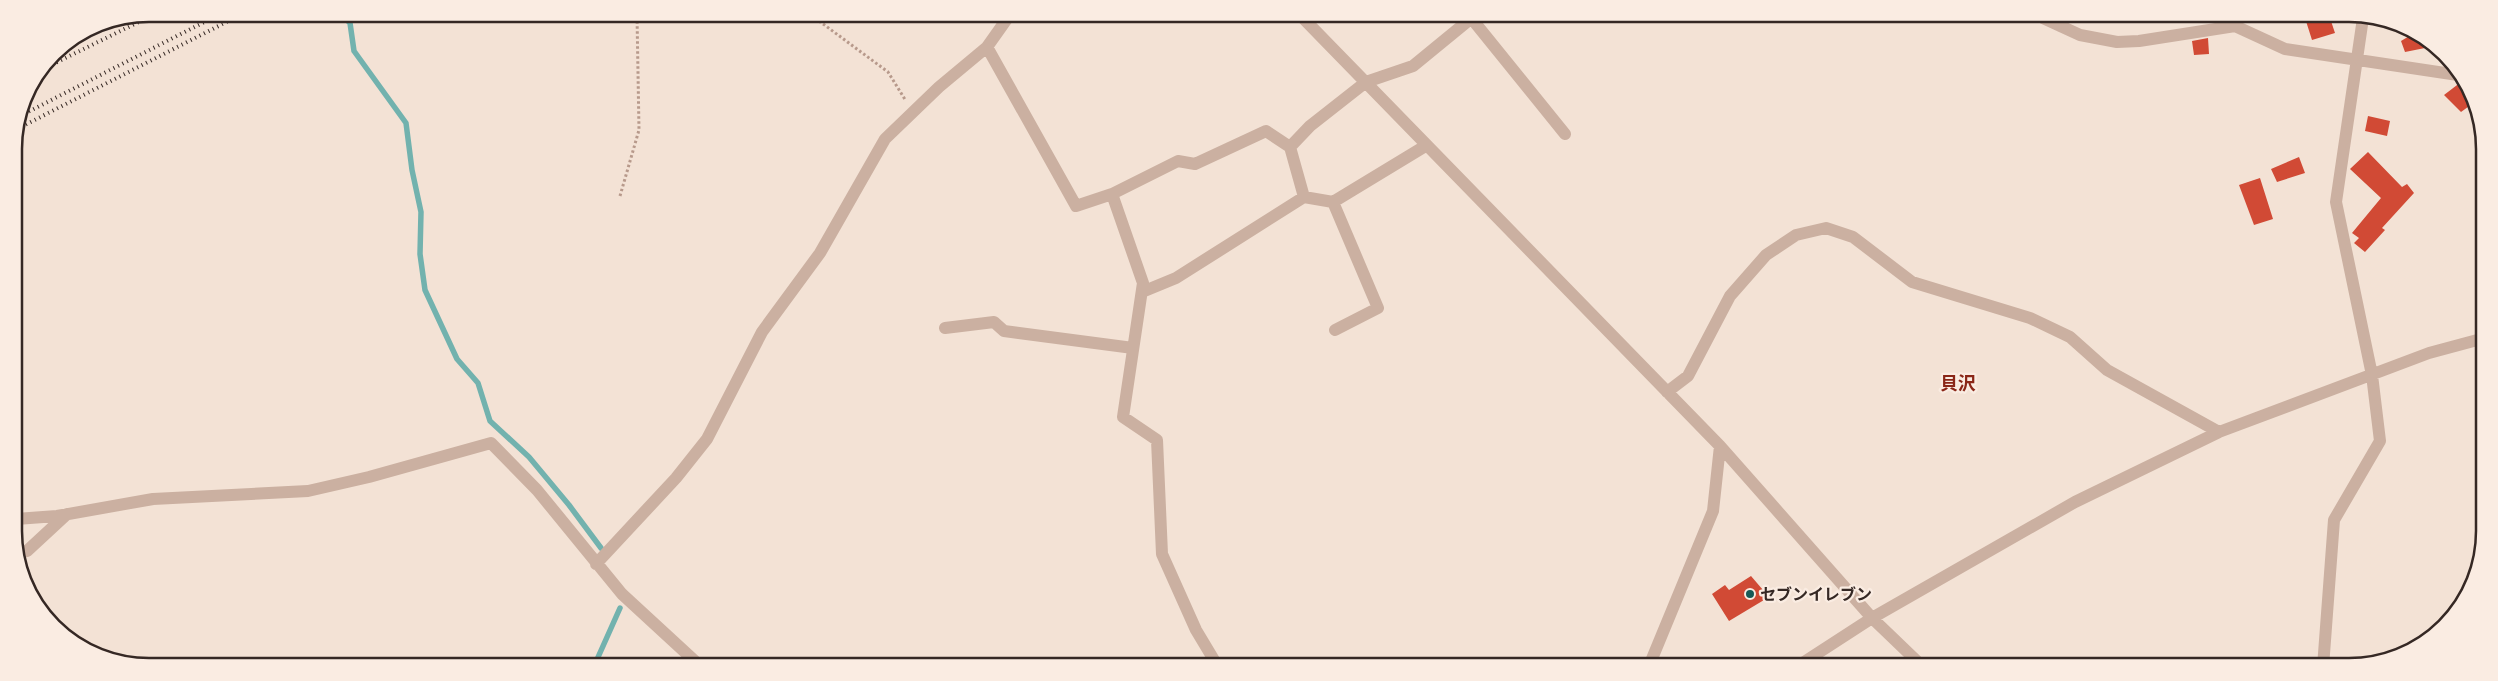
<svg xmlns="http://www.w3.org/2000/svg" width="2498" height="681" viewBox="0 0 2498 681" font-family="Ubuntu,'Noto Sans JP',sans-serif">
  <style>
    .lines { fill: none; stroke-linecap: round; stroke-linejoin: round }
    .stream { stroke: #72b2ae; stroke-width: 5.5 }
    .building { fill: #d14a35 }
    .path { stroke: #b7998b; stroke-width: 3; stroke-dasharray: 2.5 2.5; stroke-linecap: butt }
    .minor { stroke: #cbb0a1; stroke-width: 12 }
    .rail { stroke: #352824; stroke-width: 4; stroke-dasharray: 1 4; stroke-linecap: butt }
    .poi-dot { fill: #175956; stroke: #faece2; stroke-width: 2 }
    .labels { text-anchor: middle; dominant-baseline: central; stroke-width: 4.5; stroke-linejoin: round; paint-order: stroke }
    .poi-label { font-size: 16px; font-weight: bold; fill: #352824; stroke: #faece2; text-anchor: start }
    .neighbourhood-label { font-size: 18px; font-weight: bold; fill: #8a2617; stroke: #faece2 }
    .rim { fill: none; stroke: #352824; stroke-width: 2.5 }
  </style>
  <rect width="100%" height="100%" fill="#f3e2d5"/>
  <g class="lines">
    <!-- stream -->
    <path class="stream" d="M340 14 350 23 354 51 406 123 412 170 421 212 420 254 425 290 457 359 478 383 490 421 529 457 569 505 601 548
      M595 664 620 608"/>
  </g>
  <!-- building -->
  <path class="building" d="M2305 18H2330L2335 33 2312 40Z
    M2411 35 2430 47 2405 52 2401 41Z
    M2208 38 2209 54 2194 55 2192 41Z
    M2461 82 2472 104 2461 112 2444 95Z
    M2368 116 2390 121 2387 136 2365 131Z
    M2368 152 2402 187 2407 184 2414 193 2382 228 2385 230 2365 252 2354 243 2359 238 2352 233 2381 198 2350 169Z
    M2299 157 2305 173 2277 182 2271 169Z
    M2260 178 2273 219 2254 225 2239 185Z
    M1751 576 1769 597 1729 621 1712 594 1725 585 1729 590Z"/>
  <g class="lines">
    <!-- path -->
    <path class="path" d="M811 15 888 72 906 101
      M620 196 639 130 637 15"/>
    <!-- minor -->
    <path class="minor" d="M1301 16 1720 446 1872 618 1922 666
      M2043 18 2080 35 2117 42 2139 41 2235 26 2285 49 2458 75
      M1472 19 1565 134
      M987 47 1076 206 1112 194 1143 283 1123 417 1157 440 1162 554 1196 630 1217 665
      M1290 147 1310 126 1366 82 1413 66 1474 16
      M1112 194 1178 161 1195 164 1266 131 1290 147 1304 197
      M1333 202 1378 308 1335 330
      M1142 292 1176 278 1304 197 1333 202 1427 145
      M945 328 994 322 1004 331 1133 348
      M1667 392 1688 376 1730 296 1766 255 1796 235 1826 228 1853 237 1912 282 2030 318 2070 337 2107 370 2219 432
      M16 519 57 516 153 499 308 491 369 477 491 443 537 490 622 594 698 664
      M16 554 27 551 67 514
      M596 564 676 478 707 439 762 332 820 253 885 139 939 87 987 47 1009 16
      M1649 666 1713 511 1720 446
      M1798 666 1872 618 2075 502 2219 432 2429 353 2481 339
      M2323 667 2334 520 2380 441 2372 375 2336 202 2363 18"/>
    <!-- rail -->
    <path class="rail" d="M59 50 119 20
      M43 69 155 14
      M20 116 220 14
      M17 129 242 14"/>
  </g>
  <!-- markers -->
  <circle class="poi-dot" cx="1750" cy="594" r="5"/>
  <g class="labels">
    <!-- poi labels -->
    <g class="poi-label">
      <text x="1760" y="594">セブンイレブン</text>
    </g>
    <!-- neighbourhood labels -->
    <g class="neighbourhood-label">
      <text x="1958" y="383">貝沢</text>
    </g>
  </g>
  <!-- crop -->
  <path d="M0 0H2498V681H0ZM149 22H2349A127 127 0 0 1 2476 149V531A127 127 0 0 1 2349 658H149A127 127 0 0 1 22 531V149A127 127 0 0 1 149 22Z" fill="#faece2" fill-rule="evenodd"/>
  <path class="rim" d="M149 22H2349A127 127 0 0 1 2476 149V531A127 127 0 0 1 2349 658H149A127 127 0 0 1 22 531V149A127 127 0 0 1 149 22Z"/>
</svg>
